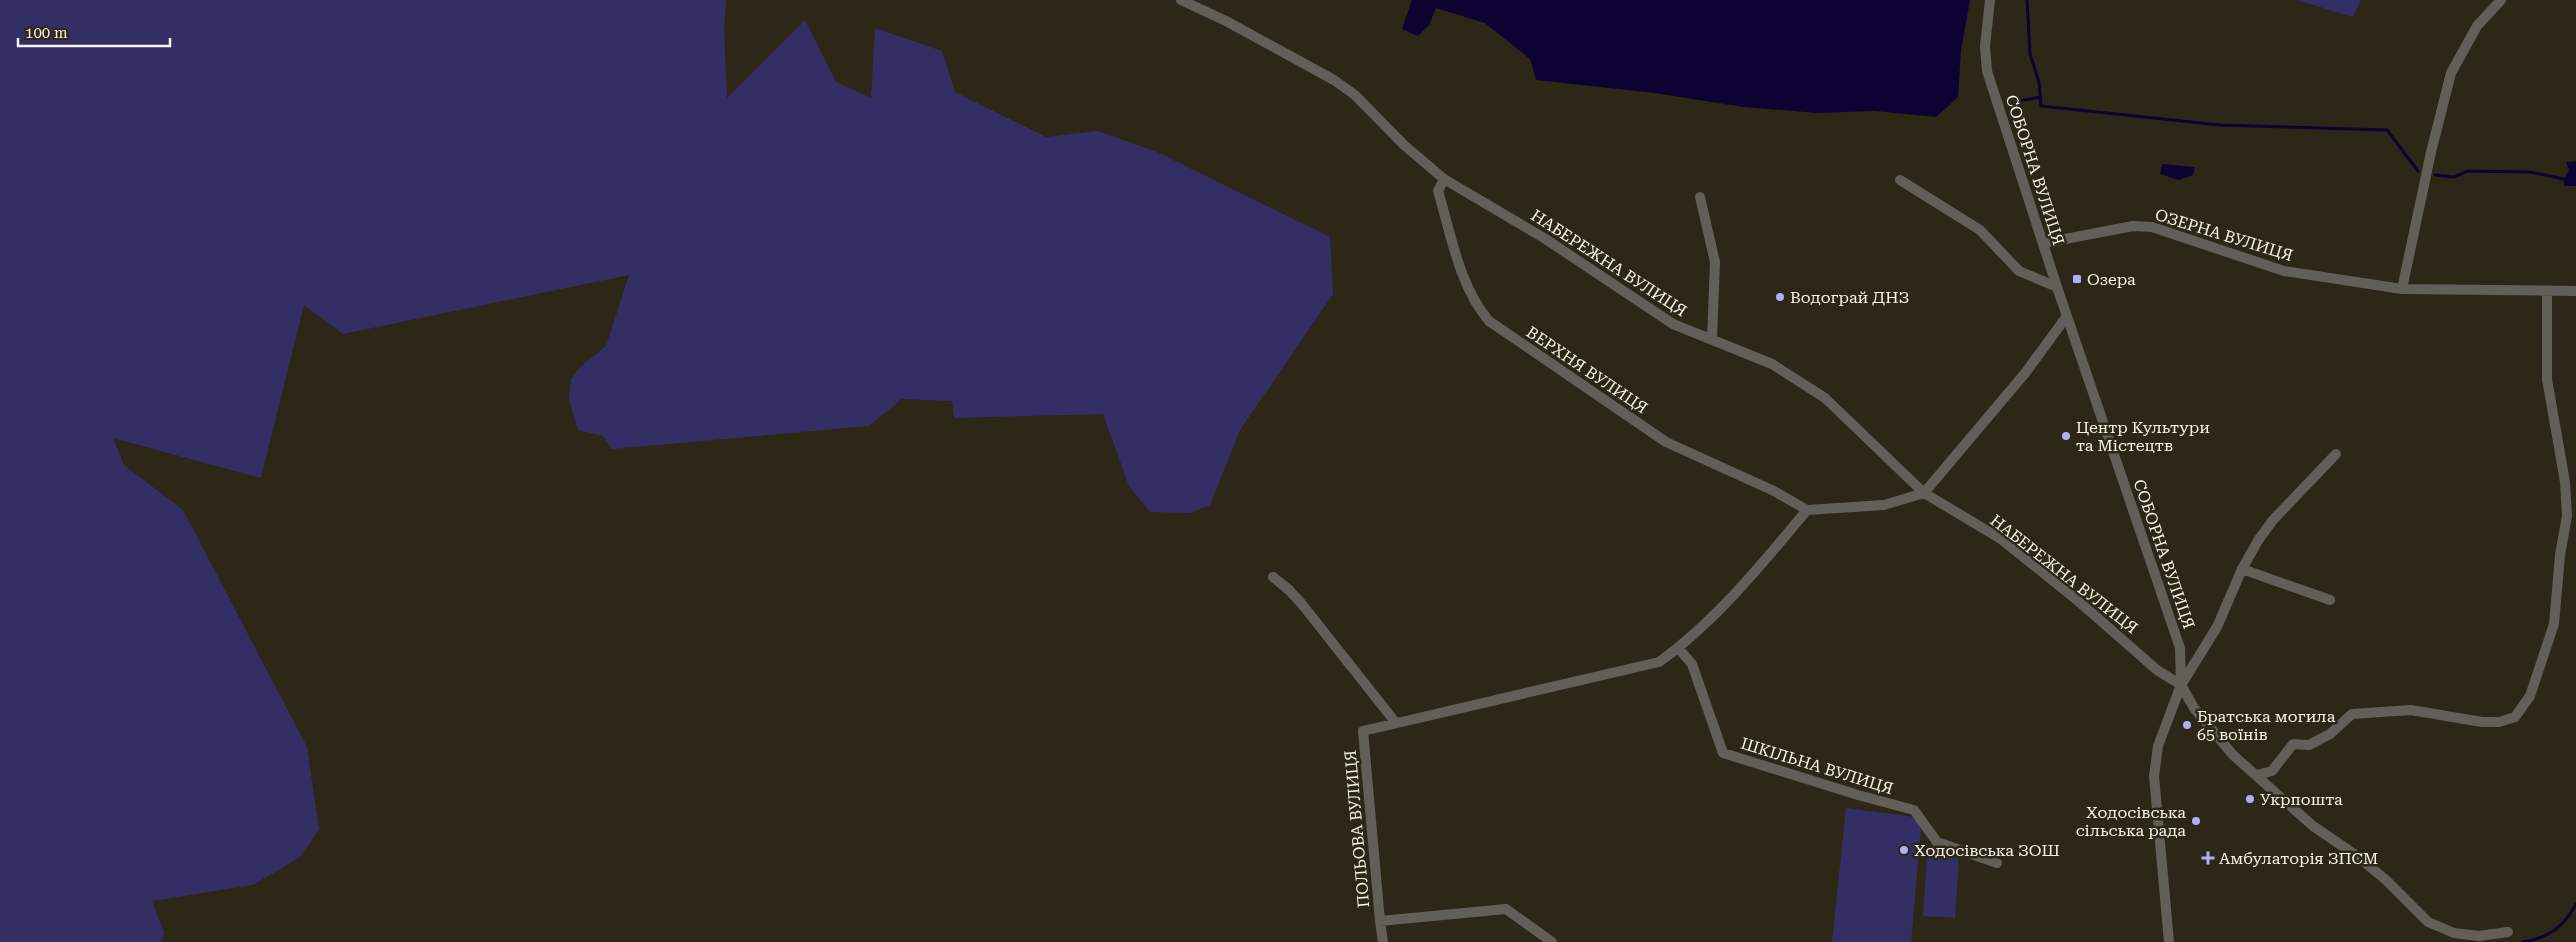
<svg xmlns="http://www.w3.org/2000/svg" width="2576" height="942" viewBox="0 0 2576 942" font-family="'Roboto Serif',serif">
  <style>
    .green { fill: #332f65 }
    .water { fill: #0d0332 }
    .lines { fill: none; stroke-linecap: round; stroke-linejoin: round }
    .stream { stroke: #0d0332; stroke-width: 3 }
    .minor { stroke: #625f58; stroke-width: 10 }
    .poi-dot { fill: #aeaefa; stroke: #2d2718; stroke-width: 2 }
    .labels { text-anchor: middle; dominant-baseline: central; stroke-width: 5; stroke-linejoin: round; paint-order: stroke }
    .street-label { font-size: 16px; fill: #f8f4ea; stroke: #2d2718 }
    .poi-label { font-size: 16px; fill: #f8f4ea; stroke: #2d2718; text-anchor: start }
  </style>
  <rect width="100%" height="100%" fill="#2d2718"/>
  <!-- green -->
  <path class="green" d="M0 0H726L724 29 727 98 805 20 836 82 871 98 875 28 942 51 955 92 1046 137 1098 131 1157 152 1330 237 1333 294 1240 430 1210 505 1191 513 1150 512 1129 486 1103 414 954 418 952 401 902 399 869 426 612 449 603 436 578 430 569 399 571 379 580 367 606 346 629 275 343 334 304 305 261 478 113 438 124 465 183 510 307 747 319 829 300 857 253 885 152 901 164 933 161 942H0Z
    M2297 0H2361L2353 17Z
    M1846 808 1922 818 1911 942H1832Z
    M1927 855 1959 857 1955 918 1923 916Z"/>
  <!-- water -->
  <path class="water" d="M1412 0H1970L1961 51 1958 97 1936 117 1875 111 1817 113 1743 107 1655 93 1536 80 1530 59 1485 23 1436 8 1429 25 1418 36 1402 29Z
    M2576 161V186H2564V179L2569 170 2566 162Z
    M2162 164 2195 167 2193 175 2179 180 2160 174Z"/>
  <g class="lines">
    <!-- stream -->
    <path class="stream" d="M2027 0 2030 54 2039 82 2041 106 2220 125 2387 130 2418 171
      M2019 101 2041 97
      M2435 175 2454 177 2468 171 2530 172 2564 179
      M2523 942C2548 938 2564 927 2576 904"/>
    <!-- minor -->
    <path class="minor" d="M1181 0 1226 21 1334 80 1355 95 1404 145 1444 179 1544 238 1673 324 1772 364 1825 398 1924 493 2001 539 2077 600 2157 670 2181 685 2194 708 2233 755 2313 826 2357 856 2386 880 2428 922 2454 933 2479 936 2508 932
      M1990 0 1985 46 1987 71 2057 287 2180 648 2181 685 2158 746 2154 776 2169 942
      M1444 179 1438 191C1451 234 1459 286 1489 321L1666 442 1774 491 1807 510
      M1900 180 1980 230 2019 271 2057 287
      M1700 197 1715 262 1712 339
      M2044 243 2133 226 2152 227 2284 271 2402 289 2576 291
      M2402 289 2431 152 2451 73 2477 26 2501 0
      M2242 569 2330 600
      M1273 577 1289 590 1301 603 1396 723
      M1678 648 1692 664 1723 753 1858 795 1914 810 1937 842 1997 863
      M2181 685 2217 627 2242 569 2259 539 2273 520 2336 454
      M2257 775 2272 771 2293 744 2309 745 2330 734 2352 714 2411 710 2482 722H2499L2515 717 2530 696 2554 624 2560 555 2567 516 2565 482 2547 379V291
      M1380 921 1383 942
      M1552 942 1506 909 1380 921 1363 731 1659 662C1715 622 1763 563 1807 510L1884 505 1924 493 2026 372 2067 316"/>
  </g>
  <!-- markers -->
  <g class="poi-dot">
    <rect x="2072" y="274" width="10" height="10" rx="2.5"/>
    <circle cx="1780" cy="297" r="5"/>
    <circle cx="2066" cy="436" r="5"/>
    <circle cx="2187" cy="725" r="5"/>
    <circle cx="2250" cy="799" r="5"/>
    <circle cx="2196" cy="821" r="5"/>
    <circle cx="1904" cy="850" r="5"/>
    <path d="M2205.5 850.5h5v5h5v5h-5v5h-5v-5h-5v-5h5z"/>
  </g>
  <g class="labels">
    <!-- street labels -->
    <g class="street-label">
      <text transform="translate(2035 170) rotate(72)">СОБОРНА ВУЛИЦЯ</text>
      <text transform="translate(2224 235) rotate(17)">ОЗЕРНА ВУЛИЦЯ</text>
      <text transform="translate(1609 263) rotate(33)">НАБЕРЕЖНА ВУЛИЦЯ</text>
      <text transform="translate(1587 370) rotate(34)">ВЕРХНЯ ВУЛИЦЯ</text>
      <text transform="translate(2164 554) rotate(71)">СОБОРНА ВУЛИЦЯ</text>
      <text transform="translate(2064 574) rotate(38)">НАБЕРЕЖНА ВУЛИЦЯ</text>
      <text transform="translate(1817 766) rotate(17)">ШКІЛЬНА ВУЛИЦЯ</text>
      <text transform="translate(1357 829) rotate(-95)">ПОЛЬОВА ВУЛИЦЯ</text>
    </g>
    <!-- poi labels -->
    <g class="poi-label">
      <text x="2087" y="279">Озера</text>
      <text x="1790" y="297">Водограй ДНЗ</text>
      <text x="2076" y="427">Центр Культури<tspan x="2076" dy="18">та Містецтв</tspan></text>
      <text x="2197" y="716">Братська могила<tspan x="2197" dy="18">65 воїнів</tspan></text>
      <text x="2260" y="799">Укрпошта</text>
      <text x="2186" y="812" text-anchor="end">Ходосівська<tspan x="2186" dy="18">сільська рада</tspan></text>
      <text x="1914" y="850">Ходосівська ЗОШ</text>
      <text x="2219" y="858">Амбулаторія ЗПСМ</text>
    </g>
  </g>
  <!-- scale -->
  <path d="M18 38v8h152v-8" fill="none" stroke="#f8f4ea" stroke-width="2.5"/>
  <text x="25" y="38" font-size="15" fill="#f8f4ea" stroke="#2d2718" stroke-width="4" paint-order="stroke">100 m</text>
</svg>
